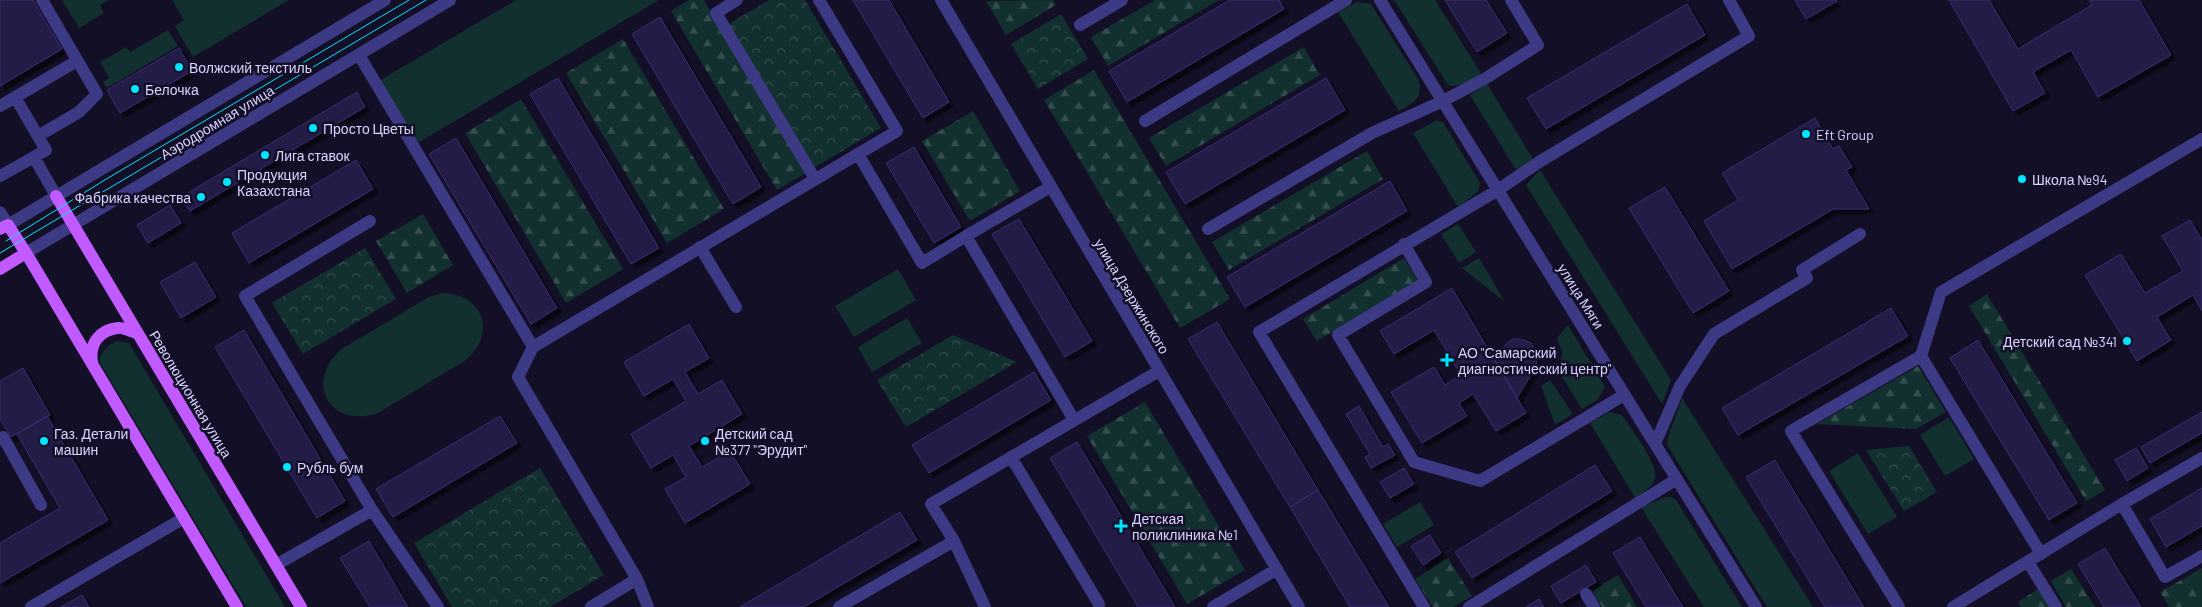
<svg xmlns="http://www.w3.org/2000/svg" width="2202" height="607" viewBox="0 0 2202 607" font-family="Barlow,sans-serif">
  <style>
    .green { fill: #12302f }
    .forest { fill: url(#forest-firs) }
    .park { fill: url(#park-crowns) }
    .building { fill: #241b47; stroke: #3b2d73; filter: url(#shadow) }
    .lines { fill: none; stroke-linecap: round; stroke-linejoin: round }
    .minor { stroke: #3d3a85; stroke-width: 12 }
    .major { stroke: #c25bff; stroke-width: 12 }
    .tram { stroke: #00e5ff; stroke-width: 1 }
    .poi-dot { fill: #00e5ff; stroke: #130f26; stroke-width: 2 }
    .labels { text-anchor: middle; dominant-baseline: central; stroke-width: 5; stroke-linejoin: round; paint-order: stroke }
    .poi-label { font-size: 14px; fill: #d9d4ff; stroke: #130f26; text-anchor: start }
    .street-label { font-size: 14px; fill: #d9d4ff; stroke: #130f26 }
  </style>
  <defs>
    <pattern id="forest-firs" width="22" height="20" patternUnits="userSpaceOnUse" patternTransform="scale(1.25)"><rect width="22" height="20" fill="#12302f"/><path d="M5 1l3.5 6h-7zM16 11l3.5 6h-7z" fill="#344d4e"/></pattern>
    <pattern id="park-crowns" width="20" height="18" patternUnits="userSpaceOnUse" patternTransform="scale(1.25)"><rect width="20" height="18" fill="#12302f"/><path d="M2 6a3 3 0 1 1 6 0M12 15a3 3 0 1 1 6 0" fill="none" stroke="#344d4e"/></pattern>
    <filter id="shadow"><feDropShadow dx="4.5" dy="4.5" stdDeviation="1" flood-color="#0009"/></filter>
  </defs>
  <rect width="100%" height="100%" fill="#130f26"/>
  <!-- green -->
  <path class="green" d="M62 0H109L100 5 104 13 79 28Z
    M172 0H289L193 57 175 26 184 20Z
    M516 0H659L411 147 374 84Z
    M1394 0H1435L1481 73C1471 79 1460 89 1448 85Z
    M1357 2 1371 4 1418 79C1424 98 1415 102 1399 111L1338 12Z
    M168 30 178 46 107 88 103 82 109 78 100 62 126 47 130 52Z
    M1487 84 1533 159 1516 170 1470 95Z
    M1437 120 1443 122 1480 183 1478 192 1458 207 1413 133Z
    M1540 170 1671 380 1662 404 1526 185Z
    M1458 224 1476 252 1459 263 1441 234Z
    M1479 258 1505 302 1462 268Z
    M898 269 916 300 854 337 835 306Z
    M442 293C484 294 497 333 466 360L378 413C331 429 304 384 340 350L429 297Z
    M907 318 922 343 872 372 858 347Z
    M1568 325 1605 387 1597 400 1582 409 1559 372 1562 352 1557 338Z
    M118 341 129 343 285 607H246L99 361C103 349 107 345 118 341Z
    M1550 380 1573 414 1555 425 1541 386Z
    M1682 398 1813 607H1767L1667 445 1668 437Z
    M1609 412 1622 415C1630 428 1659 464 1655 479 1652 488 1642 493 1635 498L1590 423Z
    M1949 417 1974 459 1945 476 1920 435Z
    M1858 453 1897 517 1868 534 1829 471Z
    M1665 497H1672L1676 500 1742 607H1704L1641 507Z
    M1420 502 1434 525 1397 547 1383 524Z"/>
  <!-- forest -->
  <path class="forest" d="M689 0H704L806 173 777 190 671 11Z
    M1053 0 1056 5 1006 35 986 1Z
    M1155 0H1219L1108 66 1091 37Z
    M623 39 724 209 667 243 566 73Z
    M1304 47 1320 75 1166 166 1149 138Z
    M1094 70 1230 299 1180 328 1044 100Z
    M521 99 623 269 566 303 465 133Z
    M973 111 1020 191 970 221 922 141Z
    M1367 151 1383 179 1229 270 1212 242Z
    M423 214 453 265 407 293 376 241Z
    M1404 258 1418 281 1317 341 1303 319Z
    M1987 294 2105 490 2086 501 1969 306Z
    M1918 366 1946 412 1916 429 1817 424Z
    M1145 402 1245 570 1187 604 1087 436Z
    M1448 558 1472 596 1453 607H1433L1415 579Z
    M2202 568V607H2169L2160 592Z
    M2071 569 2095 607H2066L2051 581Z
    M1618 575 1637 607H1602L1592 591Z
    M2038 589 2049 607H2021L2018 602Z"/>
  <!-- park -->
  <path class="park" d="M769 0H805L881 128 812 169 727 25Z
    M1061 14 1088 59 1038 89 1011 44Z
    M365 248 396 299 303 354 272 303Z
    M953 335 1017 362 906 427 877 380Z
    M1909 446 1937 492 1904 511 1866 450Z
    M540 468 604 575 550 607H452L414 543Z"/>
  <!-- building -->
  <path class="building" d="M0 0H33L62 49 0 86Z
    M853 0H889L949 102 923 118Z
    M1230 0H1279L1284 9 1127 102 1109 71Z
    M1445 0H1486L1507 33 1477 52Z
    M1795 0H1836L1837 1 1806 19Z
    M1949 0H1989L2018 49 2092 5 2089 0H2139L2171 55 2098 97 2071 50 2033 72 2045 93 2013 111Z
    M1687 4 1705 35 1546 129 1527 98Z
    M660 17 761 187 733 204 632 34Z
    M179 48 192 71 120 113 107 90Z
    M558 78 659 248 631 264 530 94Z
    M1326 78 1345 110 1185 204 1166 172Z
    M357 92 365 107 190 211 181 197Z
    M1815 118 1833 149 1839 146 1852 167 1846 170 1869 209H1833L1732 269 1704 221 1738 200 1722 173Z
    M456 138 557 308 531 324 429 154Z
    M914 147 961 227 934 243 886 163Z
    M356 160 373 189 249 263 232 233Z
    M1390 181 1407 211 1245 307 1227 277Z
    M1665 187 1729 291 1693 313 1629 208Z
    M170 205 181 223 148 243 137 225Z
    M1019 219 1092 341 1065 357 992 234Z
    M2190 220 2202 240V311L2193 295 2157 317 2171 340 2137 361 2085 275 2121 254 2145 293 2183 271 2162 236Z
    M195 262 216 297 181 318 160 282Z
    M1452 288 1526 413 1496 431 1473 394 1459 403 1467 416 1422 443 1391 392 1434 367 1445 385 1461 375 1434 330 1394 354 1380 331Z
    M1891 308 1908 336 1738 435 1722 408Z
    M1217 322 1318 490 1290 507 1188 339Z
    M689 324 709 358 685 372 698 394 722 380 742 414 689 446 702 467 730 451 750 484 685 523 665 489 686 477 673 455 651 468 631 434 686 401 673 379 644 396 624 362Z
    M244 330 345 501 317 518 215 347Z
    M1513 339H1520L1531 343 1537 354 1536 366 1517 398 1494 359 1508 342Z
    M1978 340 2077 503 2049 520 1950 358Z
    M23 368 50 415 11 437 0 419V381Z
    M1034 372 1051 400 929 473 912 445Z
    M1359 406 1383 447 1388 444 1395 455 1371 468 1365 457 1370 454 1346 414Z
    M2202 412V433L2150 463 2141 447Z
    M47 416 108 520 0 583V543L60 508 17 434Z
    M500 416 517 443 393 517 376 489Z
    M1077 442 1175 607H1138L1137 605 1050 458Z
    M2136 448 2148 468 2127 481 2115 460Z
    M1775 460 1864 607H1825L1746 477Z
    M1595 465 1612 491 1472 578 1455 552Z
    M1404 468 1414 484 1390 498 1380 482Z
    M2202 488V526L2166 547 2150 519Z
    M1318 490 1389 607H1350L1290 507Z
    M900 512 917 540 804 607H740Z
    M1430 535 1441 553 1423 565 1411 546Z
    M1640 537 1683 607H1646L1613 553Z
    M369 541 408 607H370L340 558Z
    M2105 548 2141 607H2104L2078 564Z
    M1586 565 1596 582 1561 603 1551 586Z
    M82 595 89 607H61Z
    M1539 599 1544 607H1526Z"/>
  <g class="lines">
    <!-- minor -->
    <path class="minor" d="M737 0 716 13 815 179
      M819 0 897 131 858 154 922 263 966 236
      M941 0 1299 607
      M1380 0 1756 607
      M1080 25 1122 0
      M359 55 533 347 518 377 637 579 591 607
      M15 97 46 150 34 157
      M0 106 77 61
      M1145 121 1346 0
      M38 136 79 112 97 94 42 0
      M0 176 34 157 56 196
      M1050 187 966 236 1074 420
      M0 212 8 225 385 0
      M1208 229 1372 133 1443 101 1486 78 1538 45 1511 0
      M1404 244 1426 282 1338 335 1414 462 1480 481 1624 395
      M700 247 736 307
      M26 253 450 0
      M533 347 858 154
      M1921 356 1941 292 2202 139
      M0 439 3 437 41 505
      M1655 444 1680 386 1714 334 1807 278 1802 270 1860 234
      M1011 457 1099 604
      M2122 504 2202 458
      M372 510 438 607
      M2028 562 2056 607
      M276 565 372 510 245 296 370 221
      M637 579 648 607
      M1586 594 1594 607
      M31 607 184 518
      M839 607 954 541
      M985 607 954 541 931 504 1159 371
      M1213 607 1277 569
      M1424 607 1259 332 1498 190 1539 162 1749 36 1729 0
      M1469 607 1677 479
      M1899 607 1791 431 1921 356 2041 554
      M1953 607 2122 504 2165 577 2202 556"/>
    <!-- major -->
    <path class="major" d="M56 196 301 607
      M0 229 8 225 26 253 237 607
      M0 269 26 253
      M92 362C89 344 99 330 118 328 123 327 132 332 137 333"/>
    <!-- tram -->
    <path class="tram" d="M6 241 108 178 409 0
      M0 253 426 0"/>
  </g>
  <!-- markers -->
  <g class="poi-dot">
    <circle cx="179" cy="67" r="5"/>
    <circle cx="135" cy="89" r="5"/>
    <circle cx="313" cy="128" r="5"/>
    <circle cx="1806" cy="134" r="5"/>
    <circle cx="265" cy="155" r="5"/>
    <circle cx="2022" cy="179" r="5"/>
    <circle cx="227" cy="182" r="5"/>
    <circle cx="201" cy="197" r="5"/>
    <circle cx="2127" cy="341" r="5"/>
    <path d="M1444.5 352.5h5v5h5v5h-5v5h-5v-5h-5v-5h5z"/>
    <circle cx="44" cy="441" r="5"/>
    <circle cx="705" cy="441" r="5"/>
    <circle cx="287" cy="467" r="5"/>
    <path d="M1118.5 518.5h5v5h5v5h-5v5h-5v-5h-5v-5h5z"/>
  </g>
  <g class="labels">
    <!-- poi labels -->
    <g class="poi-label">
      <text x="189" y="67">Волжский текстиль</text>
      <text x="145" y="89">Белочка</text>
      <text x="323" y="128">Просто Цветы</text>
      <text x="1816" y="134">Eft Group</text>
      <text x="275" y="155">Лига ставок</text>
      <text x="237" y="174">Продукция<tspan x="237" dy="16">Казахстана</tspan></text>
      <text x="2032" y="179">Школа №94</text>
      <text x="191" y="197" text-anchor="end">Фабрика качества</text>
      <text x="2117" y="341" text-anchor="end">Детский сад №341</text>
      <text x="1458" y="352">АО "Самарский<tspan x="1458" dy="16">диагностический центр"</tspan></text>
      <text x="54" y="433">Газ. Детали<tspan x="54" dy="16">машин</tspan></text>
      <text x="715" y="433">Детский сад<tspan x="715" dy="16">№377 "Эрудит"</tspan></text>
      <text x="297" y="467">Рубль бум</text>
      <text x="1132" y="518">Детская<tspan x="1132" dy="16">поликлиника №1</tspan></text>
    </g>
    <!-- street labels -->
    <g class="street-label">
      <text transform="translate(217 122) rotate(-31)">Аэродромная улица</text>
      <text transform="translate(1132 296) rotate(59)">улица Дзержинского</text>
      <text transform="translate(1581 296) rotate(58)">улица Мяги</text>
      <text transform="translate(191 394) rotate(59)">Революционная улица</text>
    </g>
  </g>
</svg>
